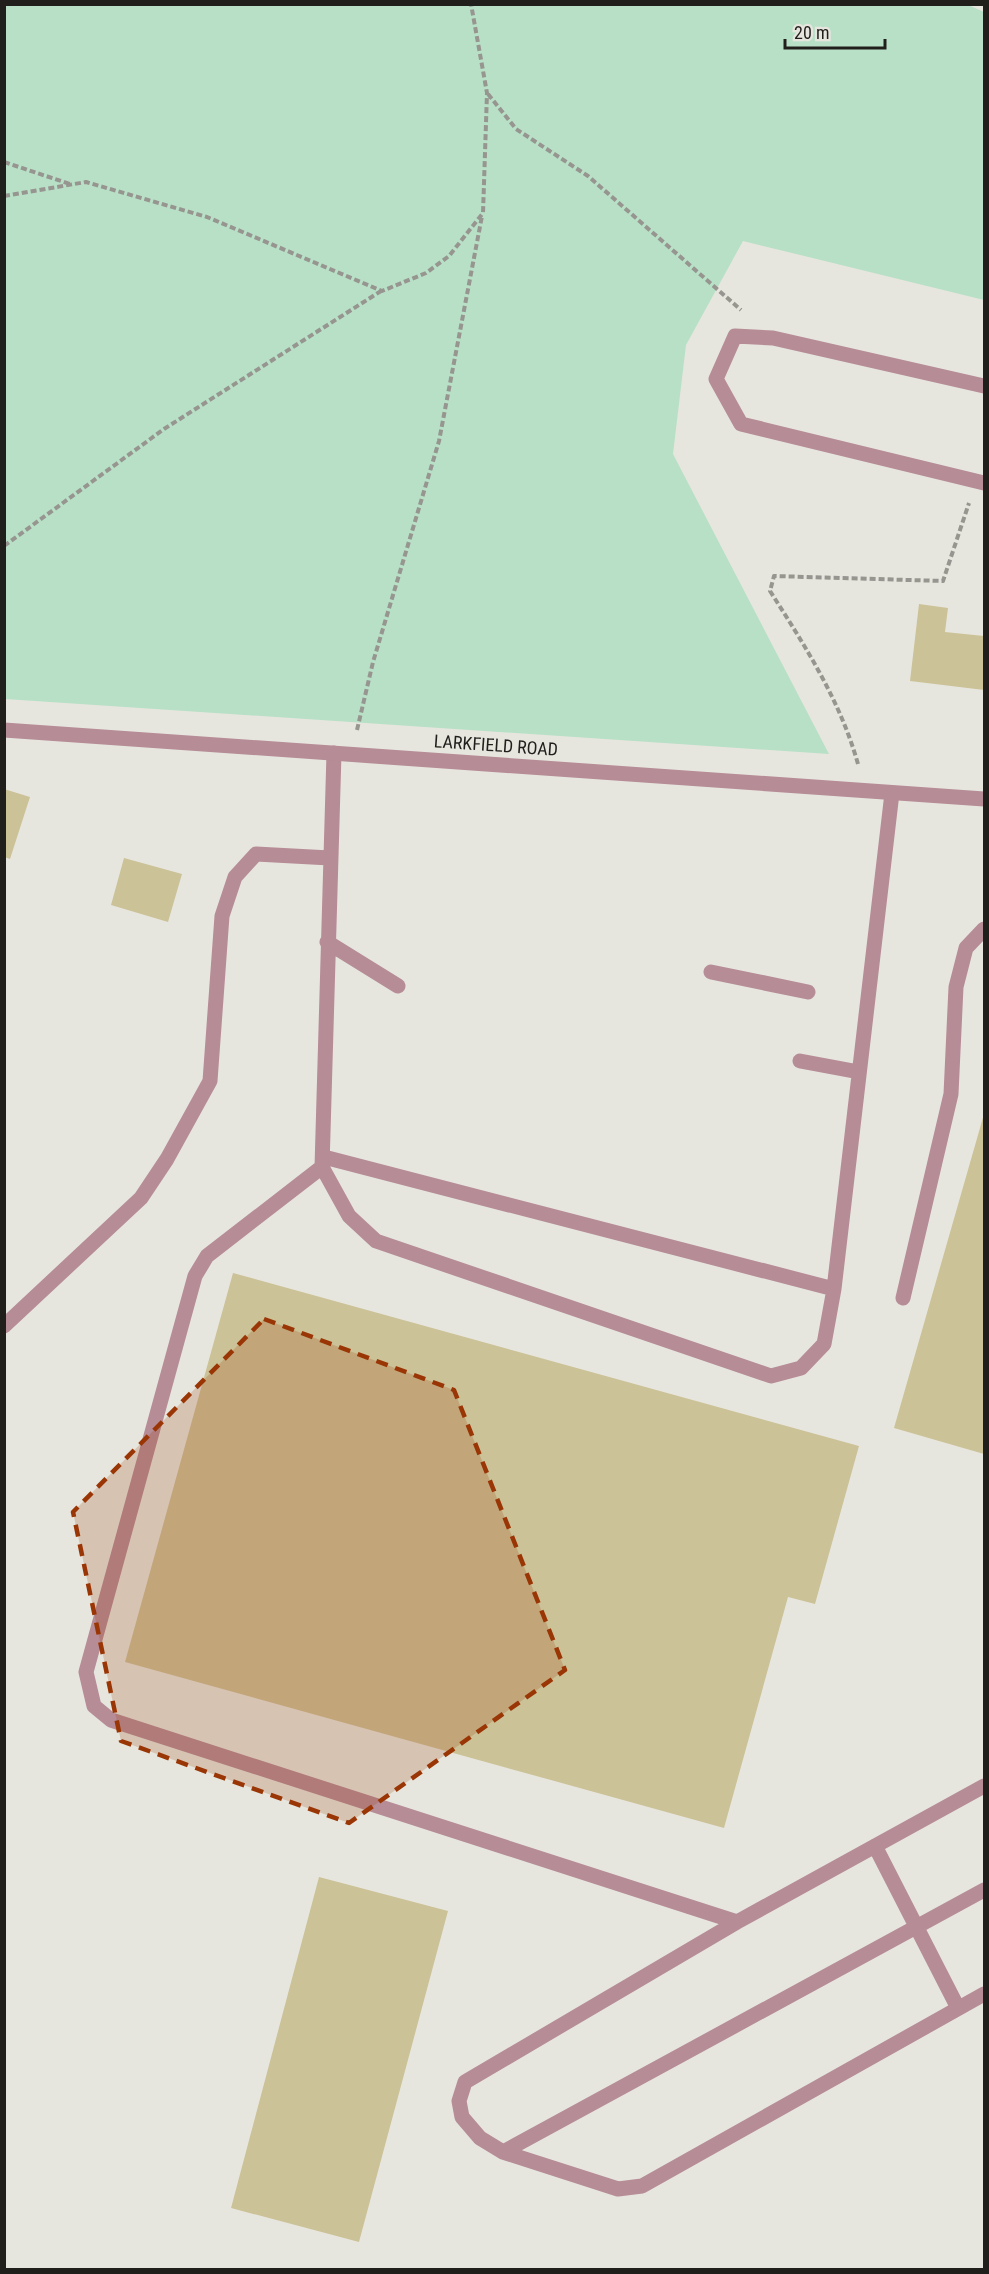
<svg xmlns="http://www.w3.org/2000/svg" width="989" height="2274" viewBox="0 0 989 2274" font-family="'Roboto Condensed',sans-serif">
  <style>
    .green { fill: #b8e0c7 }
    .building { fill: #ccc298 }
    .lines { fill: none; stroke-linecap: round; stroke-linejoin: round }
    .path { stroke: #96958f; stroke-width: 4; stroke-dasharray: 6 3; stroke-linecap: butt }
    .service { stroke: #b68c97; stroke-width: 15 }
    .tertiary { stroke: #b68c97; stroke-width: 15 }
    .marked { fill: #9a3605; fill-opacity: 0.2; stroke: #9a3605; stroke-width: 4.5; stroke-dasharray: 12 8; stroke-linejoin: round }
    .labels { text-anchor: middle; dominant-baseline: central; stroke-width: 6; stroke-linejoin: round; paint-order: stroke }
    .street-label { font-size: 18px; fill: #201f1c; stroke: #e7e6de }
  </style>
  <rect width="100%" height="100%" fill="#e7e6de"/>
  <!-- green -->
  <path class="green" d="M966 4 984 12V300L743 241 686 345 673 454 829 754 5 699V5Z"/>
  <!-- building -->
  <path class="building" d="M919 604 948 608 945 632 984 636V690L910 681Z
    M4 789 30 797 10 859 4 857Z
    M124 858 182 874 168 922 111 905Z
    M984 1114V1454L894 1428Z
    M233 1273 859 1446 815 1604 788 1597 724 1828 125 1662Z
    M319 1877 448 1911 359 2242 231 2208Z"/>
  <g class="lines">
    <!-- path -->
    <path class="path" d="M488 94 516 129 588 176 741 310
      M4 162 70 184
      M4 196 86 182 207 217 382 291 426 273 449 256 483 213 487 93 471 4
      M4 546 164 429 381 291
      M357 730 373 662 439 441 482 216
      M858 764C840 700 805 646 770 591L774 576 943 581 969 503"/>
    <!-- service -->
    <path class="service" d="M984 386 773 338 735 336 716 379 741 424 984 483
      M334 753 322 1167 207 1256 195 1276 86 1672 94 1706 111 1720 737 1922 984 1786
      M327 942 398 986
      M711 972 808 992
      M800 1061 859 1072
      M324 1157 834 1289
      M322 1167 349 1216 376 1241 771 1376 801 1368 824 1344 834 1289 892 793
      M903 1298 951 1094 956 987 966 948 984 929
      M4 1326 141 1198 167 1159 210 1081 222 916 235 877 256 854 330 858
      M875 1846 958 2008
      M737 1922 465 2082 459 2101 462 2117 480 2138 503 2152 618 2189 642 2186 984 1994
      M503 2152 984 1890"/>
    <!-- tertiary -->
    <path class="tertiary" d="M4 730 984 799"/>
  </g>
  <!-- marked area -->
  <path class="marked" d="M264 1319 454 1390 565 1670 349 1823 121 1741 73 1512Z"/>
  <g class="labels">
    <!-- street labels -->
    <g class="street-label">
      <text transform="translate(496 745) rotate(4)">LARKFIELD ROAD</text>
    </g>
  </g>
  <!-- border -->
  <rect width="989" height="2274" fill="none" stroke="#201f1c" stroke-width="12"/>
  <!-- scale -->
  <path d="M785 39v9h100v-9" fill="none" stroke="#201f1c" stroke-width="3"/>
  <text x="794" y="39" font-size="18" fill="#201f1c" stroke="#e7e6de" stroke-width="4.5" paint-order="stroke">20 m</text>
</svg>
